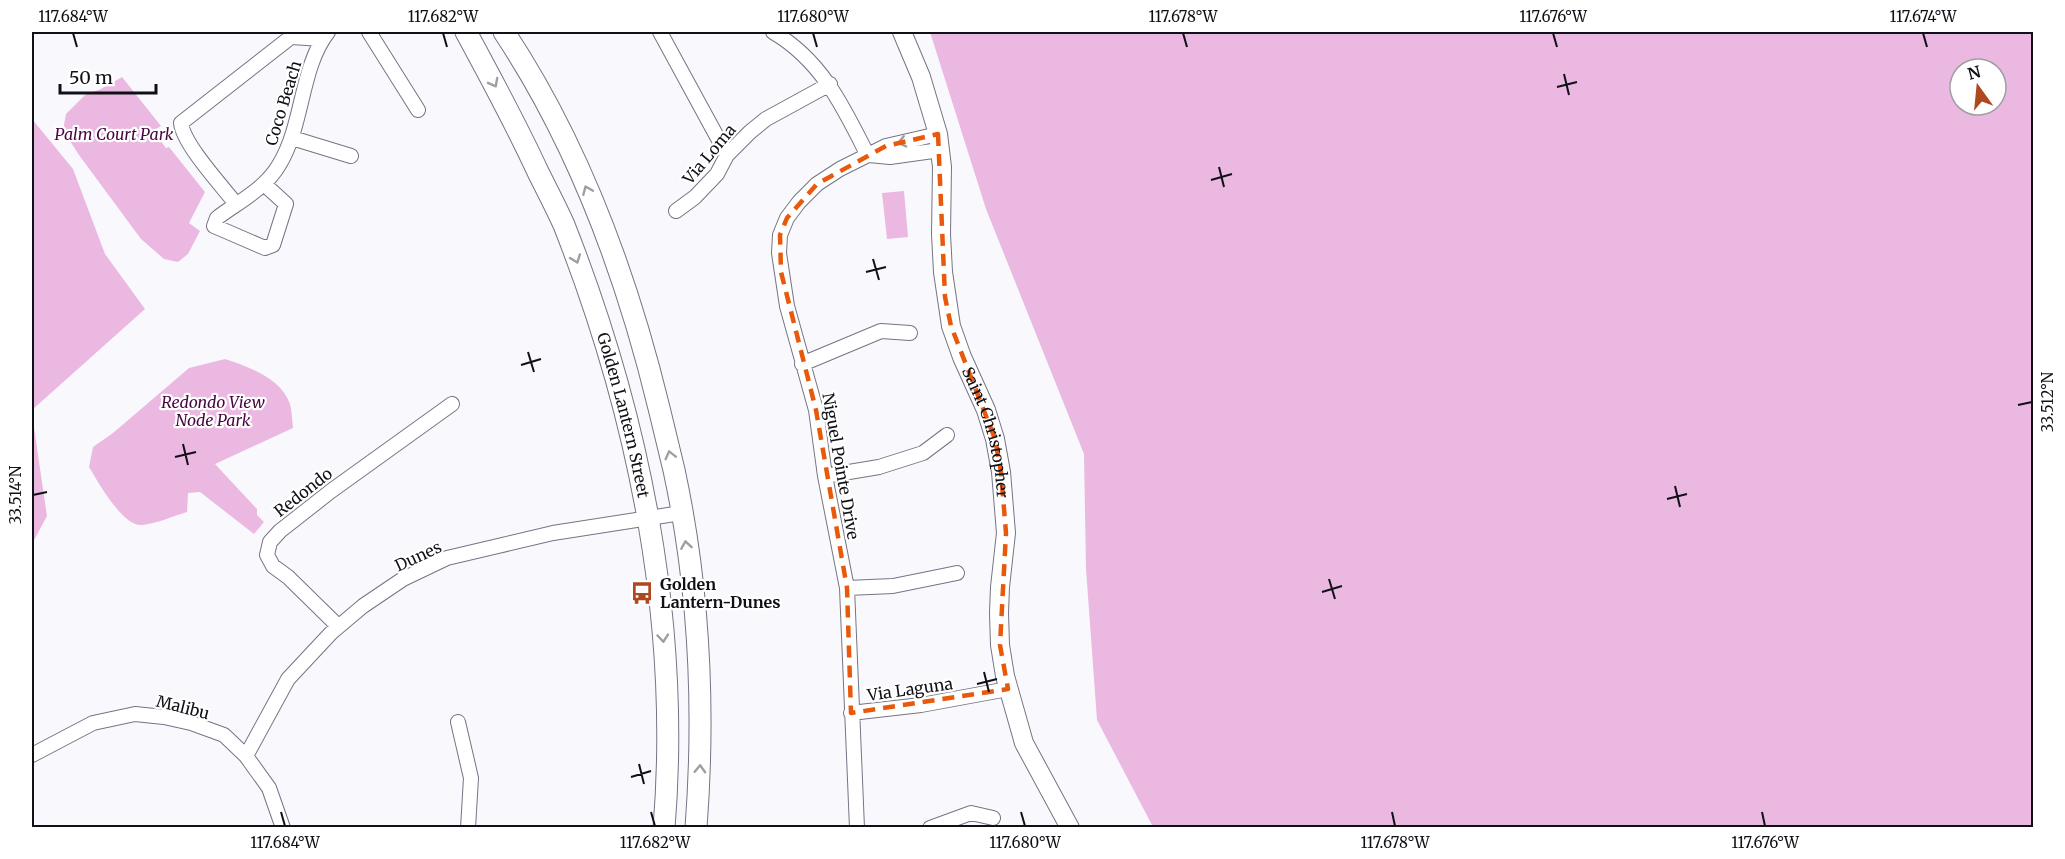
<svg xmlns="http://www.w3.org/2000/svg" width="2065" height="859" viewBox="0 0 2065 859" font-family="Merriweather,serif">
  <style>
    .green { fill: #eab8e1; fill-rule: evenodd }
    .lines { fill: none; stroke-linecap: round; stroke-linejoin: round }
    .street-casing { stroke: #747485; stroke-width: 16 }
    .secondary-casing { stroke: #747485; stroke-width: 20 }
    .primary-casing { stroke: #747485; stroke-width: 23 }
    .street { stroke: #fff; stroke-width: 14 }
    .secondary { stroke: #fff; stroke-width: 18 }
    .primary { stroke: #fff; stroke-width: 21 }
    .oneway { stroke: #9f9fa2 }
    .marked { fill: none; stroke: #e8590c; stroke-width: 4.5; stroke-dasharray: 12 8; stroke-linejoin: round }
    .ticks { fill: none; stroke: #101017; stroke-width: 2 }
    .labels { text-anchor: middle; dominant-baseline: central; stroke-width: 4.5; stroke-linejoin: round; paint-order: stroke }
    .street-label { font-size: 16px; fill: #101017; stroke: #fff }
    .park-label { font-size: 16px; font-style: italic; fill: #480641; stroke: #fff }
    .poi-label { font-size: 16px; font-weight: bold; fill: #101017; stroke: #fff; text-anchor: start }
    .neatline { fill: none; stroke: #101017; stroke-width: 2 }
    .ticks-label { font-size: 15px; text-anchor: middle; fill: #101017 }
  </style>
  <rect width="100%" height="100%" fill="#f9f9fd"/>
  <!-- green -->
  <path class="green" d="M930 32H2033V827H1153L1097 720 1086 569 1084 454 986 209ZM1960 69H1996V105H1960Z
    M122 77 161 126 156 129V135L166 148 169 147 205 192 189 223 200 231 188 254 178 262 164 259 141 239 79 155 63 130 66 114 85 95 101 89Z
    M32 119 73 169 105 254 145 309 32 410Z
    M904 191 908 237 887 239 882 193Z
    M225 359C249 367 281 378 290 404 292 411 292 420 293 428L215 464 257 509V515L264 522 254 534 200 492 188 493 187 512C173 516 156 524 142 525 123 527 98 482 89 467L93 447 113 433 189 368Z
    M32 414 47 516 32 544Z"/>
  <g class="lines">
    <!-- street casing -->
    <g class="street-casing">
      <path id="street" d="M369 32 418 110
        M660 32 727 155
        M773 32C821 60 843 106 867 154
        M292 138 351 156
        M869 155 890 157 940 150
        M264 184 286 204 273 245 265 248 214 226 217 218C238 202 265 189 279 165 304 124 300 68 328 32
        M236 204C222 186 183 144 181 123L291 37 323 39
        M676 211 695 197 717 174 727 155 750 132 766 119 830 84
        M802 364 881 331 910 333
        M825 476 879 467 923 453 947 435
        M847 588 893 586 957 573
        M338 626 288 577 273 566 267 555 270 542 280 531 331 491 452 404
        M851 713 921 705 1008 689
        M458 722 471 778 468 828
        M32 755 93 723 135 714 164 717 191 723 224 735 246 756 269 788 283 828
        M246 756 288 679 331 633 363 606 403 579 447 558 498 546 553 533 681 513
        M857 828 847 588 825 476 816 410 787 306 779 253 780 235 787 218 799 202 817 184 840 169 886 146 938 134
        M930 828 971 813 993 818"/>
    </g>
    <!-- secondary casing -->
    <g class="secondary-casing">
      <g id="secondary">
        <path id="s1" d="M902 32 921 77 938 134 942 167 941 234 943 272 951 326 962 357 986 410 995 439 1001 472 1006 533 1000 587 999 613 1000 645 1005 676 1024 743 1070 828"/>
      </g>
    </g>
    <!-- primary casing -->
    <g class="primary-casing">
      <g id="primary">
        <path id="s2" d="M466 32C491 78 516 124 538 172 547 190 556 207 564 225 639 415 681 623 664 828"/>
        <path d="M504 32C579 145 627 276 659 408 664 429 669 449 674 470 699 586 705 709 696 828"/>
      </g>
    </g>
    <!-- street -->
    <use href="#street" class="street"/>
    <!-- secondary -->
    <use href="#secondary" class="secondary"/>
    <!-- primary -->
    <use href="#primary" class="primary"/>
  </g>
  <!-- one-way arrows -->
  <defs><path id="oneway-chevron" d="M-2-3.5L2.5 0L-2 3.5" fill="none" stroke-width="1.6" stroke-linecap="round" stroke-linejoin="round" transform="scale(1.5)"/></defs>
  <g class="oneway">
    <use href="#oneway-chevron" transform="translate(494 83) rotate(62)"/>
    <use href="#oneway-chevron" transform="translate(902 142) rotate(167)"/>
    <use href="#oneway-chevron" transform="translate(587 190) rotate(-113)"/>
    <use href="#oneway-chevron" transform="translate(576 259) rotate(70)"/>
    <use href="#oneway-chevron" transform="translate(670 455) rotate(-104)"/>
    <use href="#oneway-chevron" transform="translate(686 545) rotate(-99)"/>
    <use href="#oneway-chevron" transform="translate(663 638) rotate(85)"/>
    <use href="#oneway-chevron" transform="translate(700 769) rotate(-88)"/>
  </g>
  <!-- marked area -->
  <path class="marked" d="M938 134 945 297 951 326 995 439 1001 472 1006 533 1000 645 1008 689 851 713 847 588 816 410 781 272 780 235 787 218 817 184 886 146Z"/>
  <!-- ticks -->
  <path class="ticks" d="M73 33 77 47M443 33 447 47M813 33 817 47M1183 33 1187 47M1553 33 1557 47M1923 33 1927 47M1564 74 1569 95M1557 87 1577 82M1219 167 1224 187M1211 180 1232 174M873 259 879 280M866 272 886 267M528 352 534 372M521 365 541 359M2018 405 2032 402M183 444 188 465M175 457 196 452M1675 486 1680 507M33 495 47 492M1667 499 1687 494M1329 579 1335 599M1322 592 1342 586M984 672 989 692M977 684 997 679M639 764 644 784M631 777 651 771M281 812 285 826M651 812 655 826M1021 812 1025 826M1392 812 1395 826M1762 812 1765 826"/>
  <!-- icons -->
  <defs>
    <g id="bus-bare" transform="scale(1.8)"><path d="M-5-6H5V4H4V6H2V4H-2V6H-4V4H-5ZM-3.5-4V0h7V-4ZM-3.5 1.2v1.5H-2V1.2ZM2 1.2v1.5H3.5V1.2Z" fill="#ae481e" stroke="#fff" stroke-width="2.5" paint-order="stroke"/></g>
  </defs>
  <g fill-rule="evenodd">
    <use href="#bus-bare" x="642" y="593"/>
  </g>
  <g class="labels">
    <!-- street labels -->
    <g class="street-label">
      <text transform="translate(283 103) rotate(-73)">Coco Beach</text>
      <text transform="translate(709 154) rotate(-50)">Via Loma</text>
      <text stroke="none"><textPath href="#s2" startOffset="416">Golden Lantern Street</textPath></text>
      <text stroke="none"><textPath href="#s1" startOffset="414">Saint Christopher</textPath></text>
      <text transform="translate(841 466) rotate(80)">Niguel Pointe Drive</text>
      <text transform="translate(303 492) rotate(-38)">Redondo</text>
      <text transform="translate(418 556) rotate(-25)">Dunes</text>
      <text transform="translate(910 689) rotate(-8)">Via Laguna</text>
      <text transform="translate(183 707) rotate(14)">Malibu</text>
    </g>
    <!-- park labels -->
    <g class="park-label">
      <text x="114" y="134">Palm Court Park</text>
      <text x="213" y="402">Redondo View<tspan x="213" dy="18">Node Park</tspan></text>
    </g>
    <!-- poi labels -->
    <g class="poi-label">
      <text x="660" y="584">Golden<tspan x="660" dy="18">Lantern-Dunes</tspan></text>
    </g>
  </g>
  <!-- border -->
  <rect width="2065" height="859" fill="none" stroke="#ffffff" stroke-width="66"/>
  <!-- north arrow -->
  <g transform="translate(1978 87) rotate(345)"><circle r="28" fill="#ffffff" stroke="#9f9fa2" stroke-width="1.5"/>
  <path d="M0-4.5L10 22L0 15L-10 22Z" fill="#ae481e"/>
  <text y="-9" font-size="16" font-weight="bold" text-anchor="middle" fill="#101017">N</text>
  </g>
  <!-- scale -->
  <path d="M60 84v9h96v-9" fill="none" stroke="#101017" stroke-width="3"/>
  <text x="69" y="84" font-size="18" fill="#101017" stroke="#ffffff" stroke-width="4.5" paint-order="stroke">50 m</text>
  <rect x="33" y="33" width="1999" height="793" class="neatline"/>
  <g class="ticks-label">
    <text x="73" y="22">117.684°W</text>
    <text x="443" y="22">117.682°W</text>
    <text x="813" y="22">117.680°W</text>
    <text x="1183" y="22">117.678°W</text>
    <text x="1553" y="22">117.676°W</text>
    <text x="1923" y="22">117.674°W</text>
    <text transform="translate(2048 402) rotate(-90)" y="5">33.512°N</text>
    <text transform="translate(16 495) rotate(-90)" y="5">33.514°N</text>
    <text x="285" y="848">117.684°W</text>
    <text x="655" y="848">117.682°W</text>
    <text x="1025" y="848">117.680°W</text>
    <text x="1395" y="848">117.678°W</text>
    <text x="1765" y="848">117.676°W</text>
  </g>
</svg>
